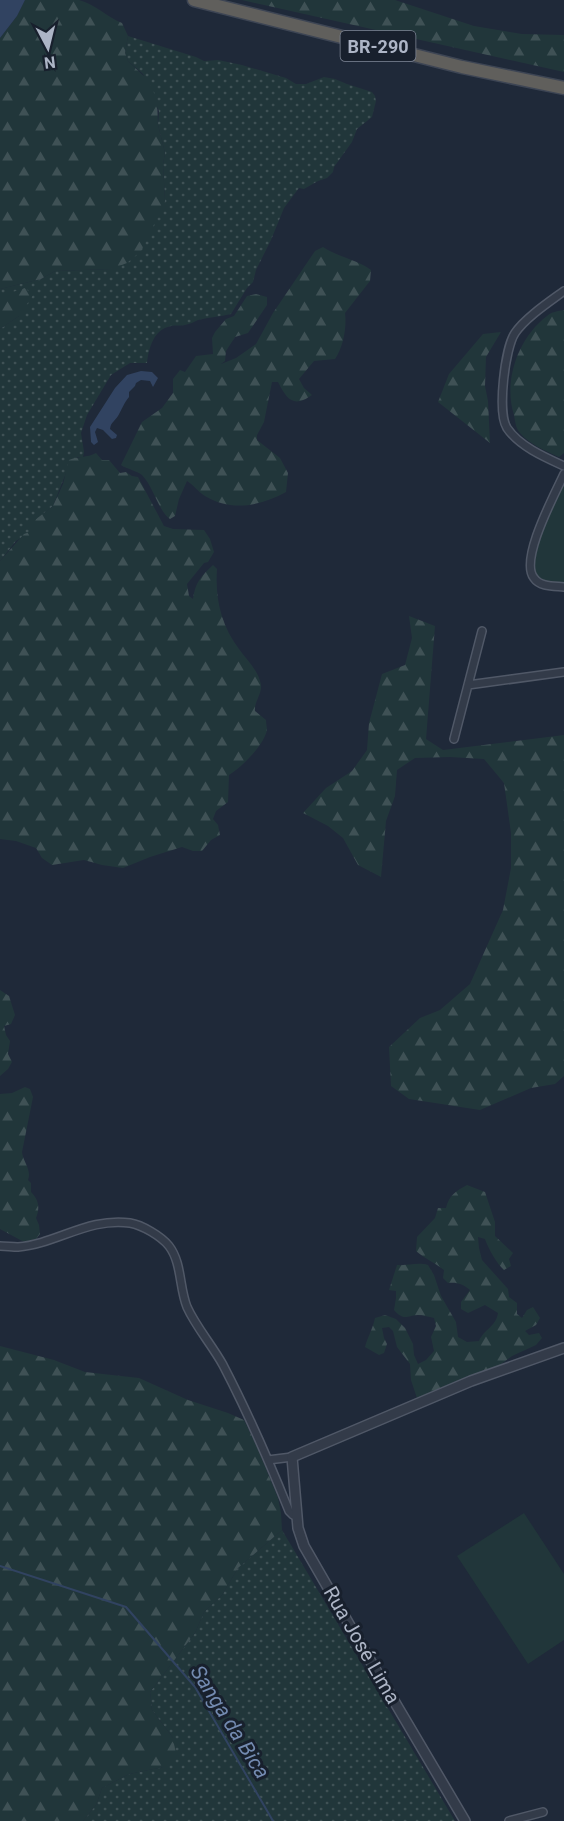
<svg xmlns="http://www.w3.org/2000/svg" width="564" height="1821" viewBox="0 0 564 1821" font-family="Roboto,sans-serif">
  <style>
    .grass { fill: url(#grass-dots) }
    .forest { fill: url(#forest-firs) }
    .green { fill: #21363a }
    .water { fill: #314361 }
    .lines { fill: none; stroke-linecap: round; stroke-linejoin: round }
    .stream { stroke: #314361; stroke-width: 2 }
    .minor-casing { stroke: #505867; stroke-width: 10 }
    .tertiary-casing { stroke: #505867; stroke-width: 12 }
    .trunk-casing { stroke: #3d4554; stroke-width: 15 }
    .minor { stroke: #333b49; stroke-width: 7 }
    .tertiary { stroke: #333b49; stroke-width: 9 }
    .trunk { stroke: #605f5c; stroke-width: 12 }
    .labels { text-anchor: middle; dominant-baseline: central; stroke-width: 6; stroke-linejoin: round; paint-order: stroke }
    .shield { fill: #18202d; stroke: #808898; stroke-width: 1.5 }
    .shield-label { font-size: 18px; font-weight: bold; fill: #adb5c6 }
    .street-label { font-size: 20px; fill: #adb5c6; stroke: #18202d }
    .water-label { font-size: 21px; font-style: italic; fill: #738ab0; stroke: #18202d }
  </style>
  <defs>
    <pattern id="grass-dots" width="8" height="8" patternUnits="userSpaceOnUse" patternTransform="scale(1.5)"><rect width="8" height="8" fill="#21363a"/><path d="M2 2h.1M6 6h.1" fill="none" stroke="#3f5155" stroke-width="1.8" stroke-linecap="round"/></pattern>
    <pattern id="forest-firs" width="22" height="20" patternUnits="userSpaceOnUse" patternTransform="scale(1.5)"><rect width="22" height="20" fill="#21363a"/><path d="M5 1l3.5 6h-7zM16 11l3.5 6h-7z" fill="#3f5155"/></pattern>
  </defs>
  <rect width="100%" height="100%" fill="#1f2939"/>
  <!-- grass -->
  <path class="grass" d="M128 36 196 57 204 61 218 60 242 65 286 78 296 84H306L324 77 335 79 347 84 372 92 375 96 376 101 372 117 357 129 352 142 334 167 333 172 327 178 318 181 304 189 299 188 284 208 271 240 256 270 253 282 247 288 231 314C220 317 209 317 198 320 194 322 190 324 185 325 180 326 175 325 171 326 153 330 149 348 147 363H130L111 375 87 415 81 433 84 452 83 457H77L66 473 53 506 31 524V532L16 541 0 561V329L19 316 2 296H0V289L41 279 55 271 111 269 165 201 163 164 165 153 158 125 159 111 143 74 128 61 125 53Z
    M282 1530 455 1821H83L96 1805 102 1788 129 1774 163 1767 173 1738 152 1710 150 1692 195 1633 204 1612 222 1595 238 1568Z"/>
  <!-- forest -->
  <path class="forest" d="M25 0C40 0 65 0 79 0 95 4 107 17 122 23L128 36 125 53 128 61 149 81 157 100 158 125 165 153 163 164 165 201 150 233 141 251 127 263 111 269 55 271 41 279 0 289V38L17 16Z
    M242 0H395L474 26 522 34 564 35V72Z
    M323 247C336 256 360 261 371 270L370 281 345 313C347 327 343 348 335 359L314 361 299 379 304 388 312 395C294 408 287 400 278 382H272L264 422 257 435V440L280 458 288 473 286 492C261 506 231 512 205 496 198 492 194 485 187 481L179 499 175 516 170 519C159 512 153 486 142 475 137 471 127 469 121 465L142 422 162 408 173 393V379L180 370 185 372 196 356 213 354 212 338 215 332 226 319 234 316 247 296 256 294 267 297V305L248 333 235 337 226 351 225 361 221 364 236 358 256 344 273 313 315 251Z
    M25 288 33 295 19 316 0 329V296Z
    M564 310V453L559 457C546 451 529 444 520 433 516 429 515 421 514 415 503 381 518 338 547 316 551 312 558 311 564 310Z
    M501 332 486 357 485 386 488 401 490 443 438 402 449 374 483 334Z
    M96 453 102 460H109L120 473 126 472 132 476 138 477 164 526 173 529 204 530 210 539 214 552 208 562 204 563 187 584 189 596 193 599C195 583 201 576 213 565L217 569C215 599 221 625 239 649 246 659 259 671 261 685 262 694 254 702 255 711L266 720C266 723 267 728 267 730 264 745 242 767 229 775L228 802 216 811 213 819 218 825 220 835 211 840 202 851H193L182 847 150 857 123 868 102 865 84 860 52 865 42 858 36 848 16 841 0 839V561L24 534 30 532 28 524 31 523 53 506 63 484 69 460C78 456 87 458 96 453Z
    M409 616 435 626 426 739 443 750 564 735V1076L555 1084 531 1088 480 1110 409 1099 391 1086 389 1047 420 1018 440 1010 470 984 503 910 511 868V833L504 783 484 759 450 757 415 758 397 770 395 796 386 821 381 877 358 865 343 838 328 826 303 813 326 788 352 771 367 750 369 723 382 674 405 665 412 638Z
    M0 990 9 996 15 1015 11 1024 4 1026 6 1035 10 1041 8 1054 12 1062 8 1069 0 1076Z
    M25 1087 30 1089 33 1097 22 1152C23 1162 32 1170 28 1180L31 1183V1192C39 1200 40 1208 36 1218L39 1225 40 1234 36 1239 24 1242 0 1229V1094L12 1093Z
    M467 1185 485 1192 495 1222V1236L513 1253 509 1259 511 1266 504 1270C497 1264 488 1248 485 1239L478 1237 479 1248 482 1260 508 1289 509 1297 517 1303V1314L522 1318 527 1310 533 1307 540 1318 536 1325 525 1331 529 1335 539 1333 542 1338 536 1345 512 1356 493 1370 478 1376 466 1378 445 1388 417 1398 411 1380 410 1364 397 1347 393 1331 389 1327 382 1328 384 1338 387 1344 384 1353 379 1355 365 1347C368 1336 373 1328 375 1318L385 1315 396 1319 405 1328 413 1344 414 1355 418 1364 426 1360 434 1351 431 1337 436 1326 434 1318C429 1317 423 1315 418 1315 406 1316 404 1321 394 1310L396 1298V1291L389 1290 397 1265C408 1266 417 1262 428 1265L434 1275 441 1296 456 1322 458 1337 467 1342 479 1341C484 1329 496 1327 498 1313L485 1305 468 1313 461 1309V1302L470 1290C463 1284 457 1282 448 1283L443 1278 444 1270C435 1263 424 1258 416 1251L417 1237 435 1218 438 1208H446C449 1195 456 1191 467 1185Z
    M0 1346 54 1360 85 1372 139 1378 188 1400 228 1413 244 1420 257 1447 278 1498 281 1513 282 1530 238 1568 222 1595 204 1612 195 1633 150 1692 152 1710 173 1738 176 1754 163 1767 129 1774 102 1788 96 1805 83 1821H0Z"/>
  <!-- green -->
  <path class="green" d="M564 474V587L535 581 531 555Z
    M524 1513 564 1574V1640L528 1664 457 1556Z"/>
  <!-- water -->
  <path class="water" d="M0 0H25L17 16 0 38Z
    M141 371 152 372 158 378 153 387 150 381 141 380 136 383 135 386 129 392V397C124 403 122 409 118 416 114 422 111 422 110 429L117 435 116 438 112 439 103 430 97 428 95 432 98 442 94 445 91 442 90 427 115 388 127 375Z"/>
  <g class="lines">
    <!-- stream -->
    <path class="stream" d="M0 1566 126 1607 195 1687 273 1821"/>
    <!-- minor casing -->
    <g class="minor-casing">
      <path id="minor" d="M564 291C549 302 525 318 515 333 505 348 497 412 507 428 519 446 544 457 564 466
        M564 474C555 494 519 560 534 578 540 587 554 586 564 587
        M468 685 564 672
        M454 739 482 631
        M0 1246C6 1246 12 1247 18 1247 56 1244 89 1217 130 1223 142 1225 161 1236 169 1246 182 1263 179 1287 187 1307 196 1327 212 1345 223 1365 248 1413 269 1461 289 1511L293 1515 297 1516
        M268 1460 292 1457
        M509 1821 543 1812"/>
    </g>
    <!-- tertiary casing -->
    <g class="tertiary-casing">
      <path id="tertiary" d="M465 1821 361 1645 304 1546 298 1528 292 1457 471 1381 564 1348"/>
    </g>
    <!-- trunk casing -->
    <g class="trunk-casing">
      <path id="trunk" d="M194 0 462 67 564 88"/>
    </g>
    <!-- minor -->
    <use href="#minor" class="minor"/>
    <!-- tertiary -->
    <use href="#tertiary" class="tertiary"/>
    <!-- trunk -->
    <use href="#trunk" class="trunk"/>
  </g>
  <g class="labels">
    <!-- shield labels -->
    <rect class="shield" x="340.5" y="31" width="75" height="30" rx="4.5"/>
    <g class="shield-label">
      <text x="378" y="46">BR-290</text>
    </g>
    <!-- street labels -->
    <g class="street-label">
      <text transform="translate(362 1645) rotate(60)">Rua José Lima</text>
    </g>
    <!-- water labels -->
    <g class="water-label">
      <text transform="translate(230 1722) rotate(58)">Sanga da Bica</text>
    </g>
  </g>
  <!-- north arrow -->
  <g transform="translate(48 48) rotate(173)" stroke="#18202d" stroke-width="4.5" paint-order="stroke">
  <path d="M0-4.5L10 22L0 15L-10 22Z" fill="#adb5c6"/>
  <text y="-9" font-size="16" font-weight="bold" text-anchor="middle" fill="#adb5c6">N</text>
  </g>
</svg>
